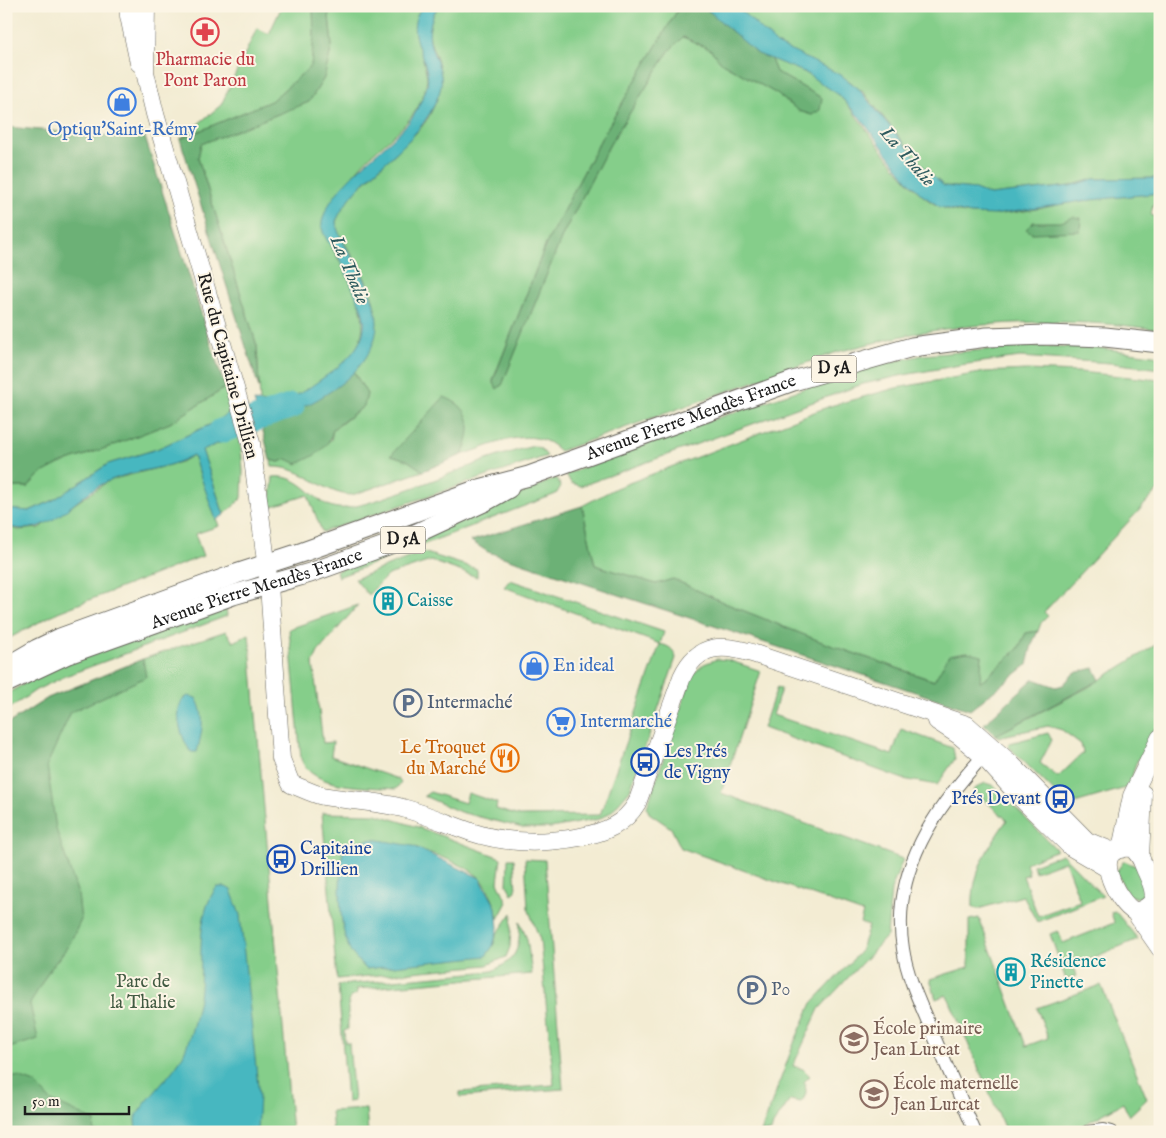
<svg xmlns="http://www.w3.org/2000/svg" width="1166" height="1138" viewBox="0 0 1166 1138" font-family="'IM FELL English',serif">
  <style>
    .green { fill: #85ce8a; stroke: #507553 }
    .forest { fill: #6cb176; stroke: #446649 }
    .water { fill: #47b7c0; stroke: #326a6e }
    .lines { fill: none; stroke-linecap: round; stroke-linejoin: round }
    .river { stroke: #47b7c0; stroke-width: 25 }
    .street-casing { stroke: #67655c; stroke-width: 14 }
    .secondary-casing { stroke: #67655c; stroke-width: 19 }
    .primary-casing { stroke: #67655c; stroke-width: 21 }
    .street { stroke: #fff; stroke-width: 12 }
    .secondary { stroke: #fff; stroke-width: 18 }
    .primary { stroke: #fff; stroke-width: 19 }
    .labels { text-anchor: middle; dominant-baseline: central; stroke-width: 4; stroke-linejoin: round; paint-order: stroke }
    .shield { fill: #fcf5e5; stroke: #5f5d58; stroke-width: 1 }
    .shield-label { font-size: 16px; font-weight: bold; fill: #1c1c1c }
    .health-label { font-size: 18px; fill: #be3a42; stroke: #fcf5e5 }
    .shop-label { font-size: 18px; fill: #366cbe; stroke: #fcf5e5; text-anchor: start }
    .street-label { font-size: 18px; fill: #1c1c1c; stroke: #fcf5e5 }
    .culture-label { font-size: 18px; fill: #0d838f; stroke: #fcf5e5; text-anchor: start }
    .service-label { font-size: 18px; fill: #4e5e75; stroke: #fcf5e5; text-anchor: start }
    .food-label { font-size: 18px; fill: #c56008; stroke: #fcf5e5; text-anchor: end }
    .transit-label { font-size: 18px; fill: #164399; stroke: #fcf5e5; text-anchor: start }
    .park-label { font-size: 18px; fill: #415a42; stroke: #fcf5e5 }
    .education-label { font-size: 18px; fill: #785e54; stroke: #fcf5e5; text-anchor: start }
    .water-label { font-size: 19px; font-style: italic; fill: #2d5a5e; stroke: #fcf5e5 }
  </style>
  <rect width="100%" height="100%" fill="#fcf5e5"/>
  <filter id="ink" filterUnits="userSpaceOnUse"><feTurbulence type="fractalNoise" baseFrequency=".02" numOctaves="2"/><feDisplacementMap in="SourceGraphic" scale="10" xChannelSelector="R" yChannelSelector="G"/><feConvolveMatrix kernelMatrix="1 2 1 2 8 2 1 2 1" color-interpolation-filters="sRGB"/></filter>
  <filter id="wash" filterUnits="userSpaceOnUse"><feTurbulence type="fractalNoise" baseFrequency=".0096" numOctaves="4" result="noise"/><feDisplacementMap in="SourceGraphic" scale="20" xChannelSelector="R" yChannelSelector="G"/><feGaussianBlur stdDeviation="1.12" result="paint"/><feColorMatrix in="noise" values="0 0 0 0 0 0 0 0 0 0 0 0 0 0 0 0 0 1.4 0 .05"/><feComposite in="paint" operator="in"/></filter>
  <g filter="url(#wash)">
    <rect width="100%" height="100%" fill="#f3ecd3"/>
    <!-- green -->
    <path class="green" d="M282 6H313L314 36 311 66 271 101 180 139 221 105 257 28 269 34Z
      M328 6H423L415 22 427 77C424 122 383 139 358 169 341 189 332 203 322 227 338 267 388 320 347 360 339 368 329 374 320 381 302 393 282 406 260 402L257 346 198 158 201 144 309 102 324 78 332 46Z
      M438 6H680L602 137 546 244 493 380 497 388 502 385 563 234 610 144 669 51 683 37 710 49 722 63 777 94 799 111 812 115 822 98 776 72 770 57C793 68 821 76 839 95 865 123 909 196 941 207 986 224 1035 208 1080 201 1107 198 1133 195 1160 193V202L1153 205 1151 215 1160 218V330C1088 319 1010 320 938 330 904 334 871 344 837 352L560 451C533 423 494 445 462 455L467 443 392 455 407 460 423 471 352 495C324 495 305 466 272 467L271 460 279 462 286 459 331 440 333 430 364 406 367 394 354 372C390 328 376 295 349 250 345 243 336 232 336 223 339 195 411 146 428 118 434 107 440 94 441 82 441 48 417 43 438 6Z
      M736 6H1160V178L1094 179 1070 186 990 195 975 189 944 186 927 171 863 92 848 80 777 44Z
      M1031 346 1092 347 1160 356V369L1111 363 1020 357 960 365 904 375 863 384 581 486 571 483 566 474 700 424 867 367 923 355Z
      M1026 370 1080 372 1160 380V488L1044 612 1048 616 1041 623 1038 631 1026 633 1018 649 979 684 982 655 935 681 827 644 727 604 673 579 656 584 595 565 582 506 616 488 830 406 896 388 985 372Z
      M225 388 233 409 218 421 157 449 108 464 52 501 29 511 6 509V487H28L40 474 59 464 106 448 170 423Z
      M240 435 243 471 242 498 224 515 202 450Z
      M534 446 541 449 547 456 322 532 308 495 270 507 273 477C307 473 315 512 346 508 365 505 386 497 404 491 447 476 490 456 534 446Z
      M193 455 219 526 195 534 203 556 58 612 6 640V526L18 530 39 528 110 480 181 462Z
      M556 478C561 484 561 488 556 494L338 577 336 571 405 546Z
      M423 552 477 569V577L431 561 388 575 368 595 355 579Z
      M510 580 664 632 660 644C669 646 674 649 676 658L630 790 611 812 599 819 551 828H523L460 812 424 796 430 792 465 803 468 793 497 803 496 809 519 816 600 815 660 644 504 587Z
      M358 605 318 652 313 663 323 743 333 742 331 756 398 779 401 783 396 789C368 786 312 790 301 759L289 629Z
      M226 606 227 616 68 675 36 690 6 711V694L62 663Z
      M226 631 233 642 249 634 292 1132H6V725L48 698 143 659Z
      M1160 642V726L1136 763 1129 787 1068 805 1008 746 1010 743 1048 733 1052 740 1040 763 1058 777 1083 753 1081 744 1062 730 1048 726 998 737 996 735 1087 688Z
      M717 659 728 660 761 671 721 793 903 859 891 890 887 936 819 1009 793 1066 803 1069 810 1076 804 1082C807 1091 807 1095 801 1102L790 1100 773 1125 771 1132H761L794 1043 812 1003 860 952 869 926 860 923 863 913 681 848 671 828 649 813 647 807 692 675 704 664Z
      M777 687 781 689 773 715 892 755 901 729 953 748 955 759 937 785 903 779 763 728Z
      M985 783 993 785 1057 850 1026 863 1029 874 1023 876 1038 916 1080 901 1065 861 1035 872 1033 865 1062 854 1103 896 1037 922 1023 896 978 909 973 908C971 874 988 847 1007 820L973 790Z
      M322 813 376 814 418 827 501 858 498 882 507 902 498 919C496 907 489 886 479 877 462 862 433 855 413 846L493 946 497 934 512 913 510 947 506 957 487 965 337 979Z
      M508 859H514L516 891 512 894 507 885Z
      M525 859 545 860 563 1089 460 1097V1092L554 1085 540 940 528 908Z
      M1124 861 1138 867 1145 889 1144 895 1138 898 1128 895 1116 872Z
      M1115 911 1138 939 1073 966 1076 976 1066 980 1050 934 1058 931 1063 943 1114 923 1111 912Z
      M979 918 1026 1046 1048 1038 1037 1008 1101 985 1147 1099 1129 1116 1123 1103 1071 1132H1006L949 999 946 995 936 999 930 979 969 967V920Z
      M520 922 527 939 532 974 357 989V994L350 998 348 1006V1029L344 1031 345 1043H349L354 1101 347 1102 338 985 492 971C518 959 519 949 520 922Z
      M366 1109 368 1132H333L331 1111Z"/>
    <!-- forest -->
    <path class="forest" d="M313 6H328L332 46 324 78 309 102 201 144 198 158 257 346 259 388 180 139 271 101 311 66 314 36Z
      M680 6H703L758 54 770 57 776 72 822 98 820 110 812 115 799 111 777 94 722 63 710 49 683 37 669 51 610 144 563 234 502 385 497 389 493 381 546 244 602 137Z
      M6 127 111 136 143 131 225 388 170 423 106 448 59 464 40 474 28 487H6Z
      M1073 217 1081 218 1080 231 1032 233 1026 229 1033 222H1061Z
      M354 372 367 394 364 406 333 429C329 450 314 456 297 464L287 459 279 462 270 460 262 427 285 414 312 402Z
      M444 397C474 408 473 430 462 455L423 471 407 460 391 455Z
      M582 506 595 565 656 584 673 579 727 604 827 644 934 681 949 655 967 652 982 655 980 683 1018 649 1026 633 1038 631 1032 644 1027 665 970 710 488 552 471 541Z
      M143 659 146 677 71 712 47 765 56 829 78 894 81 920 69 945 48 972 30 1004 38 1039 6 1049V725L48 698Z
      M1094 668 1100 680 996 735 984 724 1031 681 1034 679 1056 687 1063 685 1074 673Z
      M6 1076 18 1077 35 1083 50 1100 95 1121 94 1132H6Z"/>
    <!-- water -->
    <path class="water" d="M423 6H438C413 49 451 60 439 94 418 151 360 169 336 221 336 236 356 261 363 276 369 290 377 307 377 323 377 359 342 386 313 402 304 407 294 409 285 414 277 417 270 423 262 427L254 401C260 402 267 404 273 404 288 403 312 386 323 378 345 363 372 341 362 311 361 305 357 300 355 294 349 280 344 266 336 253 330 244 320 233 322 222 330 185 385 150 408 123 417 113 421 101 426 89 436 62 398 35 423 6Z
      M703 6H736L777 44 841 75 858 88 927 171 944 186 975 189 990 195 1070 186 1093 179 1160 178V193L1082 201 994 215 971 214 940 207 922 195 909 182 860 118 839 95 804 72 758 54Z
      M233 409 240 435 202 450 224 515 216 520 193 455C168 470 138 469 111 480 74 494 51 541 6 526V509L29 511 52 501 108 464 157 449 218 421Z
      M188 696 196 698C206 715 202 733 197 752H191C181 739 170 705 188 696Z
      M373 839 413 846 480 878 496 907 498 928 493 946 486 956 366 969C362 964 357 960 353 955 336 930 339 872 344 844Z
      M217 887H226L231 890 240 915 259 1096 257 1132H136C136 1128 135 1124 135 1120 137 1108 176 1072 184 1053 191 1036 196 1016 199 998 204 963 194 917 217 887Z"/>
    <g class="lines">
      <!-- river -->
      <path class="river" d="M221 431 292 406"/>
    </g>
  </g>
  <g filter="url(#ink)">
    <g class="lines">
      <!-- street casing -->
      <g class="street-casing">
        <path id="street" d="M975 1132C960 1097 945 1062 930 1027 920 1003 907 976 903 949 890 871 937 805 988 751
          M1088 1132 1103 1130 1111 1132"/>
      </g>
      <!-- secondary casing -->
      <g class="secondary-casing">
        <path id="secondary" d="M129 6V16L139 63
          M146 6 145 72 155 114 251 443 269 585 281 759 291 784C302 788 313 794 323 796 351 801 379 801 406 809 428 815 450 825 471 832 507 844 543 844 580 837 605 832 624 825 637 803L682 677C698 642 724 644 755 654L967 725 1010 763 1087 841 1114 852
          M937 721 960 736 983 756 1022 799 1071 847 1107 868
          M1131 848C1140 853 1142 862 1146 871 1155 890 1161 905 1135 912 1116 902 1087 844 1131 848Z
          M1121 849 1132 796 1160 738
          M1140 857 1143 794
          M1148 906 1160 923
          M1135 912 1160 948"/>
      </g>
      <!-- primary casing -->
      <g class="primary-casing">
        <g id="primary">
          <path id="s1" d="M6 667 37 649 60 638 236 574 303 552 476 490 529 476 793 381 912 347 987 337 1046 335 1105 337 1160 343"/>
          <path id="s2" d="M6 683 68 654 233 595 310 573 404 539 484 502 509 488"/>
        </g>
      </g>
      <!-- street -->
      <use href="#street" class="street"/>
      <!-- secondary -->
      <use href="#secondary" class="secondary"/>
      <!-- primary -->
      <use href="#primary" class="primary"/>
    </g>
  </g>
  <!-- icons -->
  <defs>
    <g id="pharmacy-ring" transform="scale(1.4375)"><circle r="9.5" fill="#fcf5e5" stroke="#e0444e" stroke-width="1.5"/><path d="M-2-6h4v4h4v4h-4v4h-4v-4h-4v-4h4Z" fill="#e0444e"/></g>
    <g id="shop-ring" transform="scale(1.4375)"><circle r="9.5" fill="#fcf5e5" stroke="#3f7fe0" stroke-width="1.5"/><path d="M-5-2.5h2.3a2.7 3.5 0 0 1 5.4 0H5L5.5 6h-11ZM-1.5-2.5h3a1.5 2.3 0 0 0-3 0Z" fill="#3f7fe0"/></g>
    <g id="building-ring" transform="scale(1.4375)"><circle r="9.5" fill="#fcf5e5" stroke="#0f9aa8" stroke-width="1.5"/><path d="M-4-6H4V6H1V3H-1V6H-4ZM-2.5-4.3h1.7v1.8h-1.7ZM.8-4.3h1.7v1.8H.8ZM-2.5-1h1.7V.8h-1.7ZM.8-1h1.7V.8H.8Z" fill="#0f9aa8"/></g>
    <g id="parking-ring" transform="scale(1.4375)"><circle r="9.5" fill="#fcf5e5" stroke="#5c6f8a" stroke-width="1.5"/><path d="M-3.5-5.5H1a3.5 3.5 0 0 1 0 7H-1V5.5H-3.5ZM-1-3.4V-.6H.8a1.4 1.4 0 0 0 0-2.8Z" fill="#5c6f8a"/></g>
    <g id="supermarket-ring" transform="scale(1.4375)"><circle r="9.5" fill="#fcf5e5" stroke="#3f7fe0" stroke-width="1.5"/><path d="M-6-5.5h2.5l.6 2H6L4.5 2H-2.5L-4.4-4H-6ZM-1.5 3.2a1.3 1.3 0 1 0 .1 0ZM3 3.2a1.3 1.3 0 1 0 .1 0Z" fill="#3f7fe0"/></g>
    <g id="restaurant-ring" transform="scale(1.4375)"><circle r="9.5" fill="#fcf5e5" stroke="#e8710a" stroke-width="1.5"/><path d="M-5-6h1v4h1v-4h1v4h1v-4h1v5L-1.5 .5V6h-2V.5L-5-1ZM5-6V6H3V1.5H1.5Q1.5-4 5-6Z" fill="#e8710a"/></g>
    <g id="bus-ring" transform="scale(1.4375)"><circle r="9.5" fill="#fcf5e5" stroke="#1a4fb4" stroke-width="1.5"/><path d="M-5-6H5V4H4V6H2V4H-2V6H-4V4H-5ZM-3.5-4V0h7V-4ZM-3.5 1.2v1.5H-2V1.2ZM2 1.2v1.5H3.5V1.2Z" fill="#1a4fb4"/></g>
    <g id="school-ring" transform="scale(1.4375)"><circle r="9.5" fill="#fcf5e5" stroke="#8d6e63" stroke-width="1.5"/><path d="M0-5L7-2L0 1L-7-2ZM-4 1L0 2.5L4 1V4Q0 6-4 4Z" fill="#8d6e63"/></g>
  </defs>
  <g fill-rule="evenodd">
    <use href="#pharmacy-ring" x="205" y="32"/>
    <use href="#shop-ring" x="122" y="102"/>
    <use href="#building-ring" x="388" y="601"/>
    <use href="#shop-ring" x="534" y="666"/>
    <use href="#parking-ring" x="408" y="703"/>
    <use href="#supermarket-ring" x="561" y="722"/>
    <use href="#restaurant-ring" x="505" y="758"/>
    <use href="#bus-ring" x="645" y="762"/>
    <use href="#bus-ring" x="1060" y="799"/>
    <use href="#bus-ring" x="281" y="859"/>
    <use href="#building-ring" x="1011" y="972"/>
    <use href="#parking-ring" x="752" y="990"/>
    <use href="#school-ring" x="854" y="1039"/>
    <use href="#school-ring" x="874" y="1094"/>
  </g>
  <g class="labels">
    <!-- shield labels -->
    <g class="shield">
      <rect x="811.5" y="355.5" width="45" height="27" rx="4"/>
      <rect x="380.5" y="526.5" width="45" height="27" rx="4"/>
    </g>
    <g class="shield-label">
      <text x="834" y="369">D 5A</text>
      <text x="403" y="540">D 5A</text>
    </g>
    <!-- health labels -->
    <g class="health-label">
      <text x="205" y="60">Pharmacie du<tspan x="205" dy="21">Pont Paron</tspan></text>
    </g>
    <!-- shop labels -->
    <g class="shop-label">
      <text x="122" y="130" text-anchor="middle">Optiqu'Saint-Rémy</text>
      <text x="553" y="666">En ideal</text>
      <text x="580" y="722">Intermarché</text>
    </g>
    <!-- street labels -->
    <g class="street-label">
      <text transform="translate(227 366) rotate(75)">Rue du Capitaine Drillien</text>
      <text stroke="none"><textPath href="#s1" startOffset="730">Avenue Pierre Mendès France</textPath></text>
      <text stroke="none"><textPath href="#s2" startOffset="268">Avenue Pierre Mendès France</textPath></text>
    </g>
    <!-- culture labels -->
    <g class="culture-label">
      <text x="407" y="601">Caisse</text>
      <text x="1030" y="962">Résidence<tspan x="1030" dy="21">Pinette</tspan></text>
    </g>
    <!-- service labels -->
    <g class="service-label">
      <text x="427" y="703">Intermaché</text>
      <text x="771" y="990">P0</text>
    </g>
    <!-- food labels -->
    <g class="food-label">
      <text x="486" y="748">Le Troquet<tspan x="486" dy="21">du Marché</tspan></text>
    </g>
    <!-- transit labels -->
    <g class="transit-label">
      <text x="664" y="752">Les Prés<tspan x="664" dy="21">de Vigny</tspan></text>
      <text x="1041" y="799" text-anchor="end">Prés Devant</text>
      <text x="300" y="849">Capitaine<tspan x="300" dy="21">Drillien</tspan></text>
    </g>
    <!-- park labels -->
    <g class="park-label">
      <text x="143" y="982">Parc de<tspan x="143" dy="21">la Thalie</tspan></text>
    </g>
    <!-- education labels -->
    <g class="education-label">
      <text x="873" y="1029">École primaire<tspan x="873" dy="21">Jean Lurcat</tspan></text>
      <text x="893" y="1084">École maternelle<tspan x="893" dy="21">Jean Lurcat</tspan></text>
    </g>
    <!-- water labels -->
    <g class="water-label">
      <text transform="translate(907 157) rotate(49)">La Thalie</text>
      <text transform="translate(349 270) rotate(67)">La Thalie</text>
    </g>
  </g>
  <!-- margin -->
  <rect width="1166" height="1138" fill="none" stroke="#fcf5e5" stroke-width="25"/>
  <!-- scale -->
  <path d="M25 1106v8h104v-8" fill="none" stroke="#1c1c1c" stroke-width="2.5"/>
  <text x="32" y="1106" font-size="15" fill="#1c1c1c" stroke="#fcf5e5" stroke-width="4" paint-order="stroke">50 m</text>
</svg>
